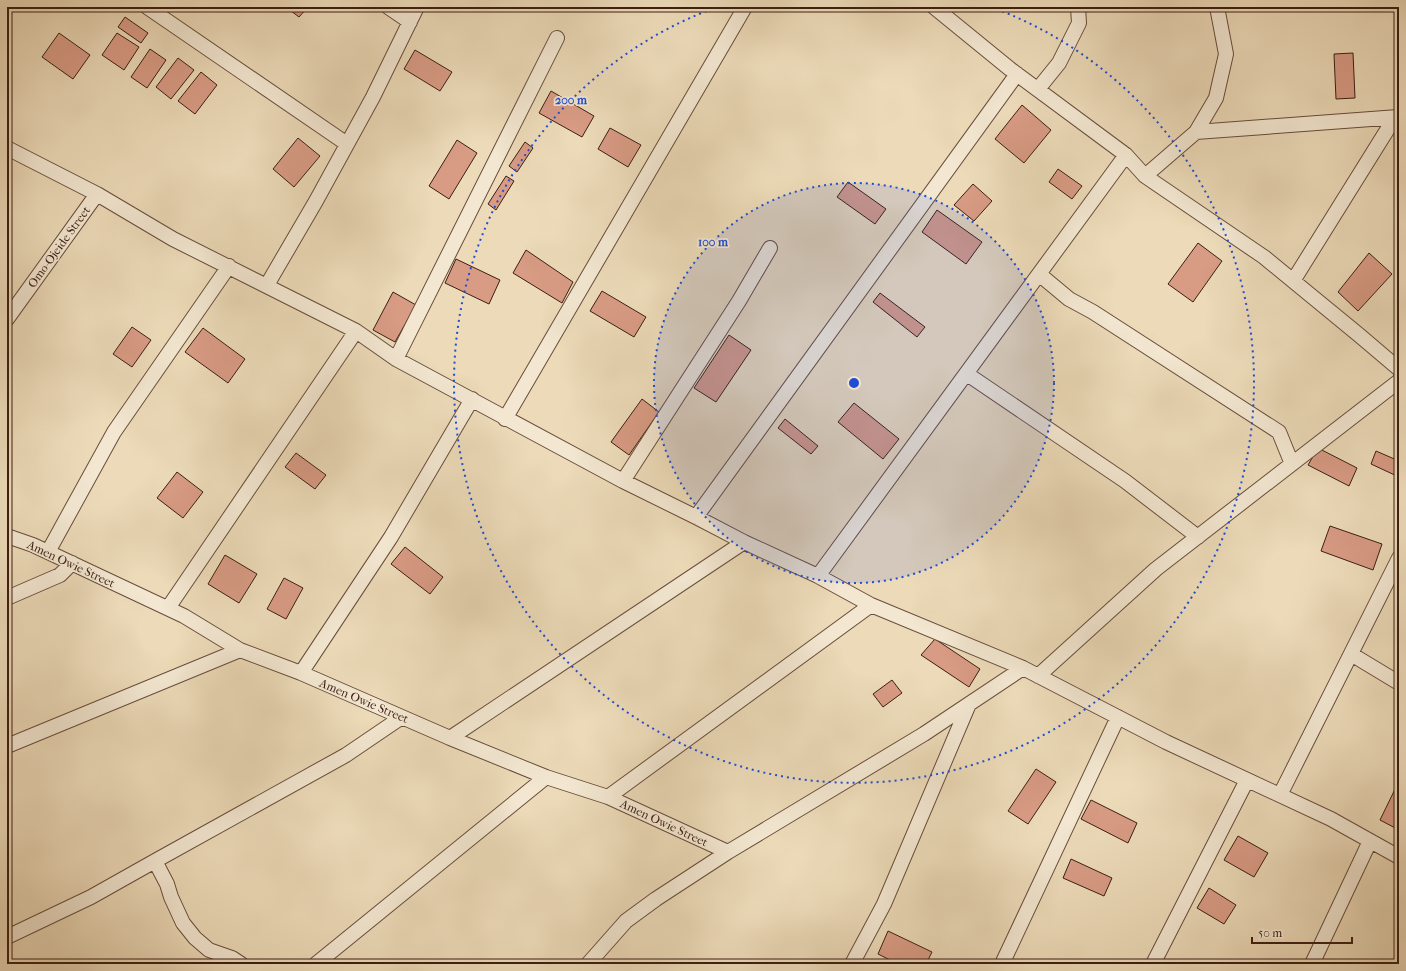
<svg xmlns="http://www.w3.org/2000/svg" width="1406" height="971" viewBox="0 0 1406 971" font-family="'IM FELL French Canon',serif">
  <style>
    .building { fill: #d89b84; stroke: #3c1e13 }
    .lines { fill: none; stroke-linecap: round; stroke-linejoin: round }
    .street-casing { stroke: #684d3c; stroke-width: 16 }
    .street { stroke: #f3e7d1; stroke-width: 14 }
    .ring { fill: none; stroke: #1d4ed8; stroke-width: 2; stroke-dasharray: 2 4 }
    .labels { text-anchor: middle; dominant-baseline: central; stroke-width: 3.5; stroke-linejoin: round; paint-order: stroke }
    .street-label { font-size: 12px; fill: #3c1e13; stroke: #f3e7d1 }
    .centre { fill: #1d4ed8; stroke: #f3e7d1; stroke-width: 2 }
    .ring-label { font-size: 12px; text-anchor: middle; font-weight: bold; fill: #1d4ed8; stroke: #f3e7d1; stroke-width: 3.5; stroke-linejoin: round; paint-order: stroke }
  </style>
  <rect width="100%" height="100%" fill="#ecdab8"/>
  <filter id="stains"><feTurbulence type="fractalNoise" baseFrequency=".005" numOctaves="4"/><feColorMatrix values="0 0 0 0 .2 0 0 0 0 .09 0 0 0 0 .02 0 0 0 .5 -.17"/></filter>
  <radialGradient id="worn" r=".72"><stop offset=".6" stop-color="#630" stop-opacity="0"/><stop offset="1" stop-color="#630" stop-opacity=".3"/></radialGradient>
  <!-- building -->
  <path class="building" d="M286 7H308L299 17Z
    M125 17 148 33 141 43 118 27Z
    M59 33 90 55 73 79 42 57Z
    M117 33 139 47 124 70 102 55Z
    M150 49 166 60 147 88 131 77Z
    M415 50 452 72 440 91 404 69Z
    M1353 53 1355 98 1336 99 1334 54Z
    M178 58 194 70 171 99 156 87Z
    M201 72 217 85 195 114 178 101Z
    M551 91 594 116 582 137 539 113Z
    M1022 105 1051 130 1024 163 995 139Z
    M610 128 641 145 628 167 598 149Z
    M298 138 320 156 294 187 273 169Z
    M457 140 477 153 449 199 429 186Z
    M525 142 533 148 517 172 509 166Z
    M1058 169 1082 186 1072 199 1049 182Z
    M506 176 514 181 496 210 488 204Z
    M848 182 886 209 875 224 837 197Z
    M973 184 992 201 974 221 954 205Z
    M937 210 982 242 966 264 922 232Z
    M1198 243 1222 261 1193 302 1168 284Z
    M526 250 573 282 562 303 513 273Z
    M1369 253 1392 274 1358 311 1338 292Z
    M456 259 500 280 489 304 445 283Z
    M602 291 646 317 634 337 590 311Z
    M393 292 416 305 395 342 373 330Z
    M880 293 925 327 917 337 873 302Z
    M132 327 151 340 132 367 113 354Z
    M203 328 245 359 228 383 185 352Z
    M729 335 751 350 716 402 694 388Z
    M642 399 659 412 629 455 611 442Z
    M854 403 899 439 883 459 838 422Z
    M785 419 818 446 811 454 778 428Z
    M1318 448 1357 468 1349 486 1308 465Z
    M1376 451 1399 461V477L1371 464Z
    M296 453 326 475 315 489 285 467Z
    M177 472 203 492 183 518 157 498Z
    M1330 526 1382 544 1373 570 1321 551Z
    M405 547 443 577 430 594 391 564Z
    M225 555 257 574 239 603 208 584Z
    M284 578 303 588 286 619 267 609Z
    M935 639 980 669 969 687 921 655Z
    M892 680 902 693 883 707 873 694Z
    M1036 769 1056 782 1028 824 1008 811Z
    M1398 783 1399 784V830L1380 820Z
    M1091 800 1137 823 1128 843 1081 819Z
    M1238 836 1268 853 1254 877 1224 860Z
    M1071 859 1112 878 1104 896 1063 878Z
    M1209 888 1236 905 1224 924 1197 908Z
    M888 931 932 952 926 964H898L878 954Z"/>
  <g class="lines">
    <!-- street casing -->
    <g class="street-casing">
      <path id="street" d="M147 7 347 144
        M388 7 410 22
        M934 7 1010 69 1126 155 1145 176 1264 257 1359 335 1399 369
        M1038 89 1059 63 1079 23 1078 7
        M1196 132 1398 117
        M7 148 97 194 173 239 356 331 396 359 623 481 696 517 744 542 818 576 871 605 1023 668 1166 742 1331 819 1399 857
        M1145 176 1196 132 1216 98 1226 54 1217 7
        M1039 274 1069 299 1093 312 1279 432 1292 464
        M1293 281 1389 127 1399 117
        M267 285 316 201 373 97 417 7
        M7 319 97 194
        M396 359 557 38
        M967 374 1125 481 1198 537
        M505 419 745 7
        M623 481 739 301 770 248
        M696 517 1017 74
        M7 536 33 545 184 616 240 650 301 673 450 738 546 777 608 797 728 852
        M48 552 114 432 229 266
        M818 576 1126 155
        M7 598 60 575 72 563
        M168 608 356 331
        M1351 654 1399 683
        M301 673 391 537 472 399
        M1038 676 1156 569 1399 381
        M450 738 744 542
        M7 746 240 650
        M1280 795 1399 558
        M608 797 871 605
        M155 861 167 884 171 897 183 923 195 938 209 950 232 958 241 964
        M7 937 91 897 155 861 346 755 402 717
        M316 964 546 777
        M588 964 626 921 656 899 728 852 924 734 1023 668
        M852 964 884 904 969 704
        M1002 964 1118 717
        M1153 964 1247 780
        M1312 964 1370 841"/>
    </g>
    <!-- street -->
    <use href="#street" class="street"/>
  </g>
  <!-- distance rings -->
  <circle cx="854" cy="383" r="200" fill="#1d4ed8" fill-opacity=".12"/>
  <g class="ring">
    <circle cx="854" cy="383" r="200"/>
    <path d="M991 7A400 400 0 1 1 717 7"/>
  </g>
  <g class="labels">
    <!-- street labels -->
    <g class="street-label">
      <text transform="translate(59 247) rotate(-54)">Omo-Ojeide Street</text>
      <text transform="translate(71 564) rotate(25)">Amen Owie Street</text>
      <text transform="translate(364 701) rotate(23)">Amen Owie Street</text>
      <text transform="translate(664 823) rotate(25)">Amen Owie Street</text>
    </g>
  </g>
  <circle cx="854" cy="383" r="6" class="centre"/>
  <g class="ring-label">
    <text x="571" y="104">200 m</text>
    <text x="713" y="246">100 m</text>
  </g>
  <!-- margin -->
  <rect width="1406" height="971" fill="none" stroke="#ecdab8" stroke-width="24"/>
  <rect x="8" y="8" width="1390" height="955" fill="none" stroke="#3c1e13" stroke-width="2"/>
  <rect x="12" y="12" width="1382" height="947" fill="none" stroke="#3c1e13"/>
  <!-- scale -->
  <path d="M1252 937v6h100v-6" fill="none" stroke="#3c1e13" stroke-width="2"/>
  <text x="1258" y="937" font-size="12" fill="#3c1e13" stroke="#f3e7d1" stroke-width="3" paint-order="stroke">50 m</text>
  <rect width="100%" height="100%" filter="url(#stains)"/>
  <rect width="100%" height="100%" fill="url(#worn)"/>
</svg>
